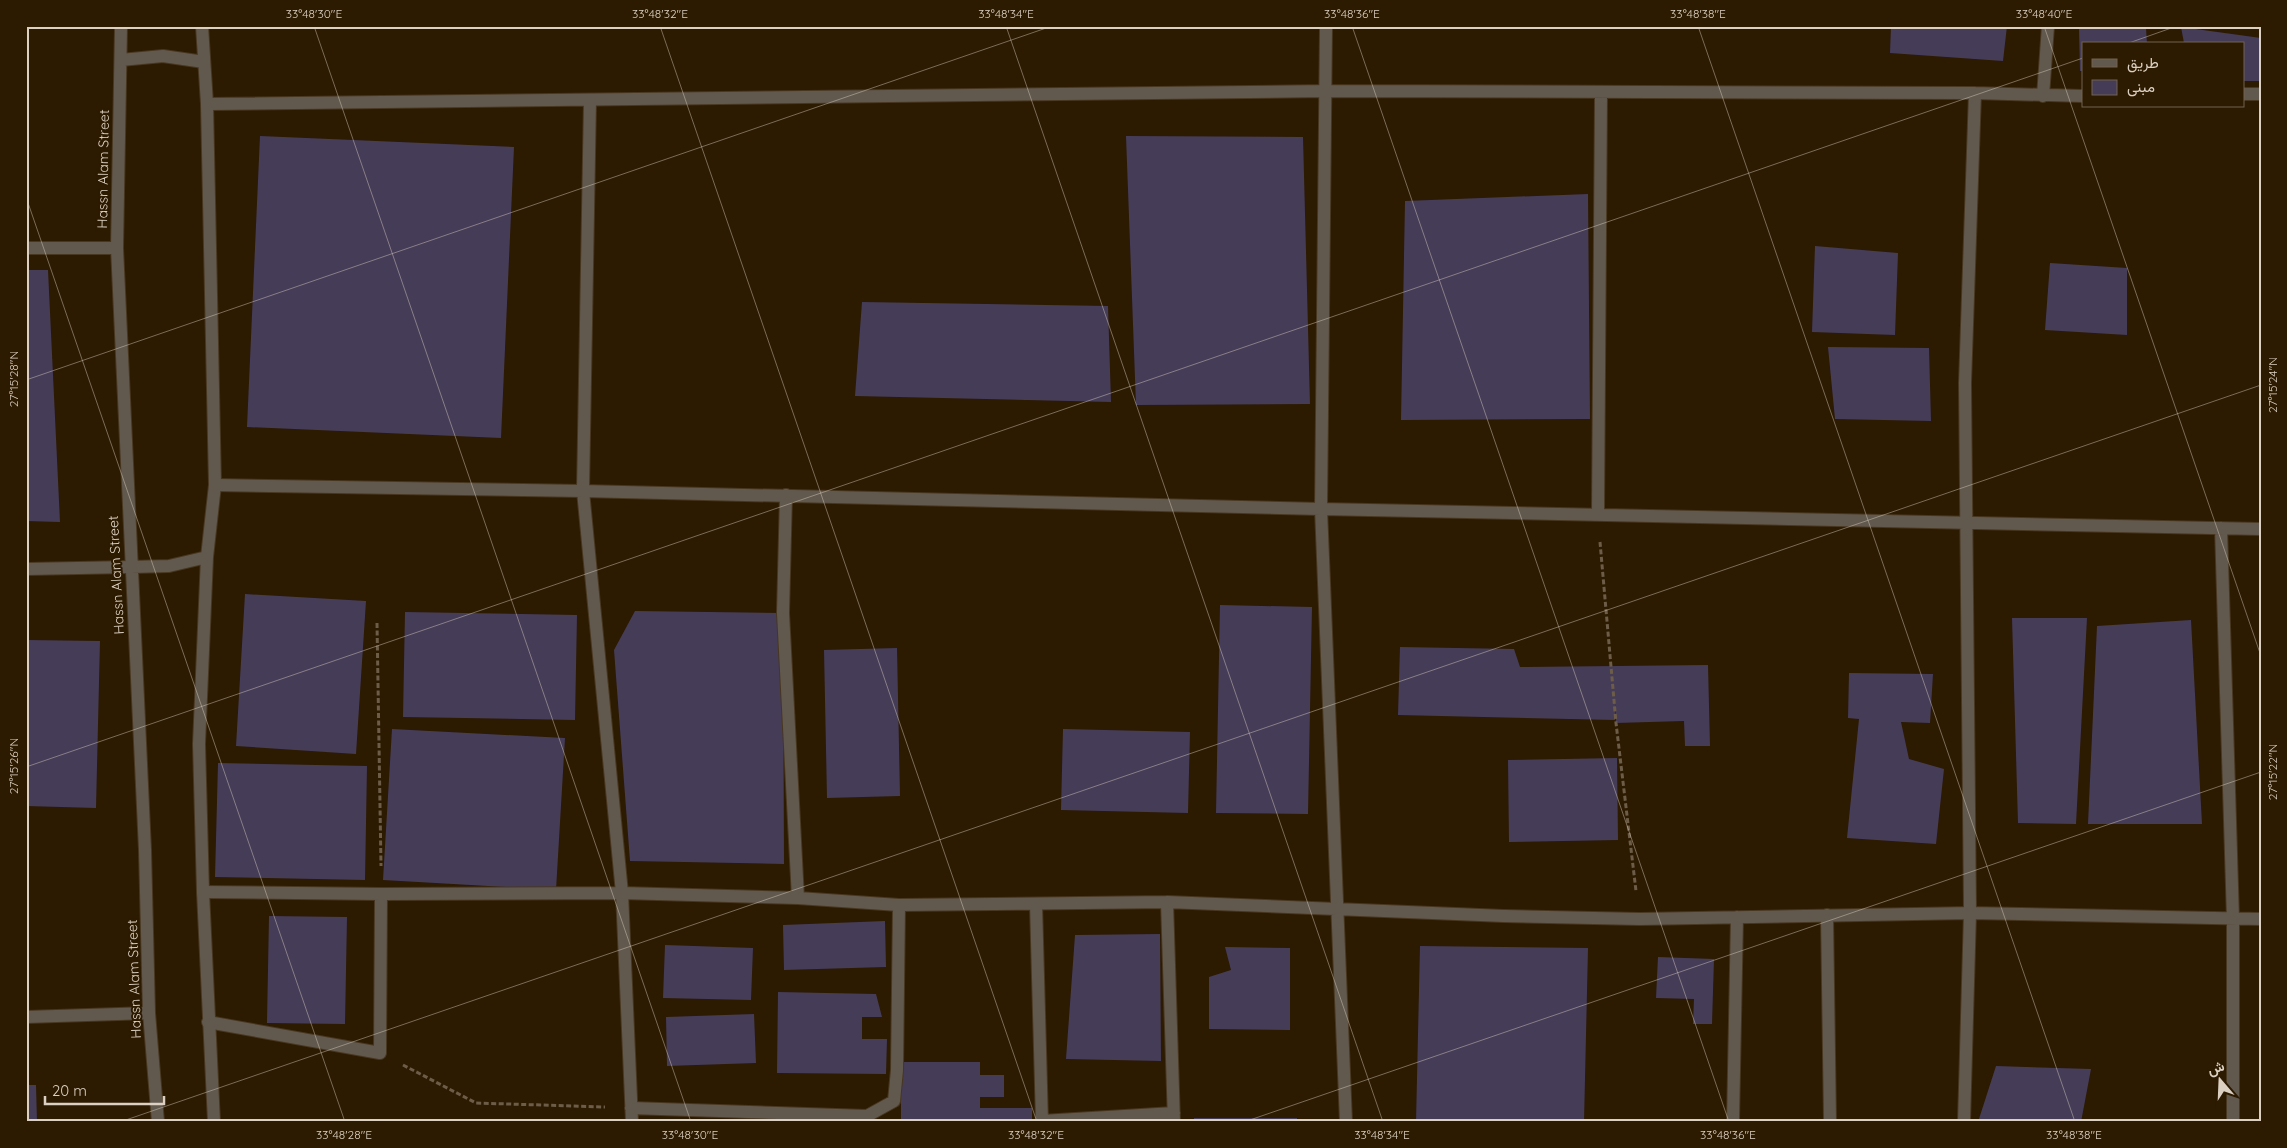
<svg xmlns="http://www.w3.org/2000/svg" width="2287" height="1148" viewBox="0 0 2287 1148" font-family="Quicksand,Vazirmatn,sans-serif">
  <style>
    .building { fill: #453c58 }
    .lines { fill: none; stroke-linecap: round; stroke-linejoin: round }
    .minor-casing { stroke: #483720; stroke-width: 14 }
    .tertiary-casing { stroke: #483720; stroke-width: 14 }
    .path { stroke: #6d5d48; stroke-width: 3; stroke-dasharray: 5 2.5; stroke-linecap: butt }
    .minor { stroke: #62594e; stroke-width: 12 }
    .tertiary { stroke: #62594e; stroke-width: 12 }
    .ticks { fill: none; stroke: #dbd0c1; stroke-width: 1; stroke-opacity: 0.45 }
    .labels { text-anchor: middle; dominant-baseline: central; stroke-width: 4; stroke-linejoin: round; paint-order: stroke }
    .street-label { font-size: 14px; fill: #dbd0c1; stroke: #2c1a01 }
    .neatline { fill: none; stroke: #dbd0c1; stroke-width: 2 }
    .ticks-label { font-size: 12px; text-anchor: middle; fill: #dbd0c1 }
  </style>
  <rect width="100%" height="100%" fill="#2c1a01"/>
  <!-- building -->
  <path class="building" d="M1891 26H2007L2003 61 1890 53Z
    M2079 26 2146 28 2147 44H2083V71H2080Z
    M2181 27 2261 38V81H2243V44L2184 43Z
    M260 136 514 147 501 438 247 427Z
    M1126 136 1303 137 1310 404 1136 405Z
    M1588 194 1590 419 1401 420 1405 201Z
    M1815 246 1898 253 1895 335 1812 332Z
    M2050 263 2127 268V335L2045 330Z
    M26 270H48L60 522 26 521Z
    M862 302 1108 306 1111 402 855 396Z
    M1828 347 1929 348 1931 421 1835 419Z
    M245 594 366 601 356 754 236 746Z
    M1220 605 1312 607 1308 814 1216 813Z
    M635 611 783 613 784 864 630 861 614 650Z
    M405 612 577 615 575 720 403 717Z
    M2012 618H2087L2076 824 2018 823Z
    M2191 620 2202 824H2088L2097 626Z
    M26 640 100 641 96 808 26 806Z
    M1400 647 1514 649 1520 667 1708 665 1710 746H1685L1684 721 1616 723 1615 702V720L1398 715Z
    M897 648 900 796 827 798 824 650Z
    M1849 673 1933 674 1930 723 1901 722 1909 759 1944 769 1936 844 1847 838 1859 719 1848 718Z
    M392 729 565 738 556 890 383 880Z
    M1063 729 1190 732 1188 813 1061 810Z
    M1617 758 1618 840 1509 842 1508 760Z
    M218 763 367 766 365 880 215 877Z
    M269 916 347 917 345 1024 267 1023Z
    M885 921 886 967 784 970 783 925Z
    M1160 934 1161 1061 1066 1059 1075 935Z
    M665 945 753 948 751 1000 663 998Z
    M1420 946 1588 948 1584 1122H1416Z
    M1225 947 1290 948V1030L1209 1029V977L1231 970Z
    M1658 957 1714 959 1712 1024H1693L1694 999 1656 998Z
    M778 992 876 994 882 1017H862V1039H887L886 1074 777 1073Z
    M754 1014 756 1063 667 1066 666 1017Z
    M901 1062H980V1075H1004V1097H980V1108H1032V1122L901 1120Z
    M1996 1066 2091 1069 2081 1122H1978Z
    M26 1085H36L37 1122H26Z
    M1194 1118H1297V1122H1194Z"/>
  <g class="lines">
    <!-- minor casing -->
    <g class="minor-casing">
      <path id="minor" d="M1326 26 1321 509 1346 1122
        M2243 94H2261
        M2043 96 2048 26
        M590 100 583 491 622 893 632 1122
        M207 104 1326 91 1975 93 2083 96
        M26 248H117
        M215 485 583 491 1321 509 2261 529
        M786 495 783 613 798 898
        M1598 514 1601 92
        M2221 528 2233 919V1122
        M26 569 130 567
        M203 892 381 894 622 893 798 898 899 905 1167 902 1504 916 1640 919 1970 913 2261 919
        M1167 902 1174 1122
        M1036 904 1042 1122
        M1827 915 1830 1122
        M26 1017 149 1013
        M208 1022 380 1053 381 894
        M631 1108 867 1116 894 1101 897 1070 899 905
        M1042 1121 1174 1113
        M1733 1122 1737 917
        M1964 1122 1970 913 1965 383 1975 93"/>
    </g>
    <!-- tertiary casing -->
    <g class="tertiary-casing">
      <path id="tertiary" d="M121 26 117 248 145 850 149 1013 158 1122
        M202 26 207 104 215 485 207 557 199 744 203 892 214 1122
        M121 60 163 56 204 62
        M130 567 169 566 207 557"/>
    </g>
    <!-- path -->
    <path class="path" d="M1600 542 1616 723 1636 891
      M377 623 381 866
      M403 1065 476 1103 605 1107"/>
    <!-- minor -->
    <use href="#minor" class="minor"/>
    <!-- tertiary -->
    <use href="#tertiary" class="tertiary"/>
  </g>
  <!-- ticks -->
  <path class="ticks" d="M314 26 691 1122M660 26 1037 1122M1006 26 1383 1122M1352 26 1729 1122M1698 26 2075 1122M2044 26 2261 656M2126 44 2177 26M26 197 345 1122M26 380 1052 26M26 767 2083 58M120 1122 2261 385M1244 1122 2261 772"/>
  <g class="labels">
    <!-- street labels -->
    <g class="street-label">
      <text transform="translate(103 169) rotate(-89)">Hassn Alam Street</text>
      <text transform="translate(116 575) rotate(-93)">Hassn Alam Street</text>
      <text transform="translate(134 979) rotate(-92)">Hassn Alam Street</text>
    </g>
  </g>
  <!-- border -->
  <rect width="2287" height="1148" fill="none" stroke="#2c1a01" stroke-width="55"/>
  <!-- legend -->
  <rect x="2082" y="42" width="162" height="65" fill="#2c1a01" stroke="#72634e"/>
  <rect x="2092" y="59" width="25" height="8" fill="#62594e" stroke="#72634e"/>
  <text x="2127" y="68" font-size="15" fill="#dbd0c1">طريق</text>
  <rect x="2092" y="80" width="25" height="15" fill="#453c58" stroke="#72634e"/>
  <text x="2127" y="92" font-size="15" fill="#dbd0c1">مبنى</text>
  <!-- north arrow -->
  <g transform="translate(2220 1080) rotate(341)" stroke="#2c1a01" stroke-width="4" paint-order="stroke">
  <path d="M0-4L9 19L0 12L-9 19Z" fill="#dbd0c1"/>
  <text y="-8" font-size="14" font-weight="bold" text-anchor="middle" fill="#dbd0c1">ش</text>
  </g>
  <!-- scale -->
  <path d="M45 1096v8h119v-8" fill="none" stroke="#dbd0c1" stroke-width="2.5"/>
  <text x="52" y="1096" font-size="15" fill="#dbd0c1" stroke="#2c1a01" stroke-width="4" paint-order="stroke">20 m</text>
  <rect x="28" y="28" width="2232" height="1092" class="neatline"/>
  <g class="ticks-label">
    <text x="314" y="18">33°48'30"E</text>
    <text x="660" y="18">33°48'32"E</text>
    <text x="1006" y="18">33°48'34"E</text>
    <text x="1352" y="18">33°48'36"E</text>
    <text x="1698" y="18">33°48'38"E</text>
    <text x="2044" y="18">33°48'40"E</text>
    <text transform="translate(14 379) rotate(-90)" y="4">27°15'28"N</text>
    <text transform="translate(2273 385) rotate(-90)" y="4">27°15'24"N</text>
    <text transform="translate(14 766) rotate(-90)" y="4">27°15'26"N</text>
    <text transform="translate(2273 772) rotate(-90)" y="4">27°15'22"N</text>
    <text x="344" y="1139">33°48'28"E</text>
    <text x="690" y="1139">33°48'30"E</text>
    <text x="1036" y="1139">33°48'32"E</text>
    <text x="1382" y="1139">33°48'34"E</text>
    <text x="1728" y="1139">33°48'36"E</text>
    <text x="2074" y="1139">33°48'38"E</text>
  </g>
</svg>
